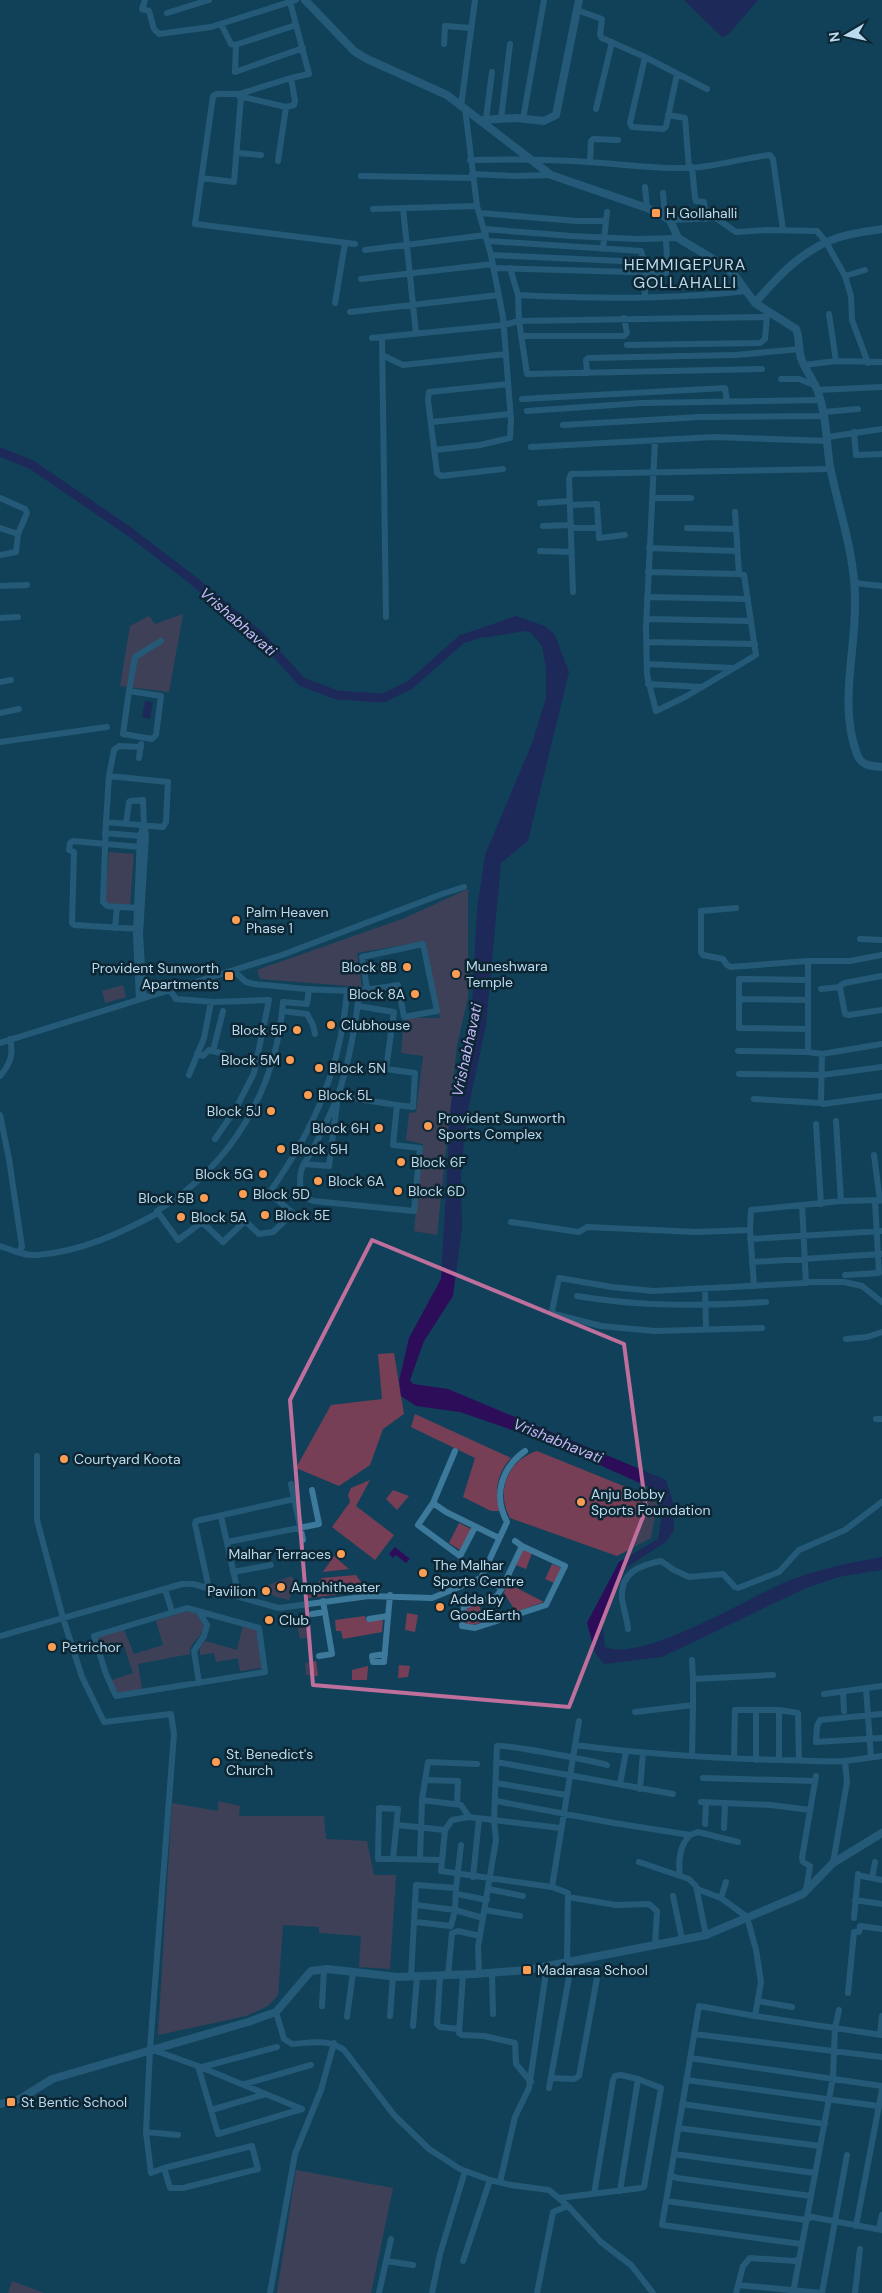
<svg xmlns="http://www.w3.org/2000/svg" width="882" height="2293" viewBox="0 0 882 2293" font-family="'DM Sans',sans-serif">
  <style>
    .green { fill: #773f55 }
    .water { fill: #2d0c59 }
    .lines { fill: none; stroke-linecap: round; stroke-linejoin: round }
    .river { stroke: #2d0c59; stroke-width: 9 }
    .minor { stroke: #3c799b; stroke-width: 6 }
    .tertiary { stroke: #3c799b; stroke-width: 8 }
    .marked { fill: none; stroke: #bf6f9c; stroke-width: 4; stroke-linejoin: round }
    .poi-dot { fill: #fc9d54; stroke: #0d2634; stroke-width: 2 }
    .labels { text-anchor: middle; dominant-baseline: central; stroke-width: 5; stroke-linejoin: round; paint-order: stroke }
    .poi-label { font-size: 14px; fill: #bbd9ec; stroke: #0d2634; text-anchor: start }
    .water-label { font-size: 15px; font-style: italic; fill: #c6b6f7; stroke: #0d2634 }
    .quarter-label { font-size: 16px; letter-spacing: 1px; fill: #bbd9ec; stroke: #0d2634 }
  </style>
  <rect width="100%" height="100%" fill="#11415a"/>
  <!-- green -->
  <path class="green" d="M183 614 169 692 120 686 130 626 149 616 155 624Z
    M109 852 134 854 130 905 105 903Z
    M468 889V997L457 1045 437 1235 414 1231 423 1144 406 1140 409 1113 416 1112 423 1056 401 1053 404 1018H440L425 941 357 953 362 987 260 979 257 970 405 918Z
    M123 985 126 997 105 1003 102 991Z
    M394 1353 404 1414 383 1429 370 1465 339 1486 296 1468 331 1405 382 1399 378 1354Z
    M415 1414 511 1458C497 1473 494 1491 500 1511H491L463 1497 475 1458 411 1427Z
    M537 1451 658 1500 651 1538 617 1556 510 1518C495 1491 508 1460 537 1451Z
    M370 1480 356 1506 394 1535 375 1560 332 1527 350 1502 348 1495 351 1488Z
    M393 1490 409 1496 397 1510 386 1499Z
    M459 1523 471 1529 460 1550 449 1543Z
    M523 1549 532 1553 526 1569 516 1565Z
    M334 1556 349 1569 323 1572Z
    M552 1564 561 1568 554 1583 545 1579Z
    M356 1575 367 1591 307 1598 322 1578Z
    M291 1576 296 1582 289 1600 273 1596 268 1585Z
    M507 1583 544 1602 516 1612 504 1593Z
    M479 1604 484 1622 472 1625 464 1623 466 1608Z
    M186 1611 197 1614 204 1625C203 1638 189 1641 190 1654L138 1664 142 1690 118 1695 112 1680 133 1673 123 1643 101 1650 96 1637 123 1628 134 1654 163 1645 156 1621Z
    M407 1613 418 1615 415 1632 405 1630Z
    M365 1616 366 1621 383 1619 382 1632 343 1639 341 1631H336L335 1620Z
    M308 1623 310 1637 300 1639 297 1624Z
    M243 1625 256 1628 262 1668 240 1671 238 1658 216 1662 214 1653 200 1655V1648L205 1641 237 1650Z
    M316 1661 318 1676 306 1675 305 1663Z
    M399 1665 410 1666 408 1677 398 1678Z
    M368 1666 367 1680H352V1670Z
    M218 1801 240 1806 239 1816H324L326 1839 367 1841 374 1875H396L390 1969 359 1967 361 1936 319 1933V1927L283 1925 278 1995 268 2006 246 2016 158 2035 172 1803 218 1811Z
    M296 2170 393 2188 371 2293H277Z
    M12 2281 44 2293H8Z"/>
  <!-- water -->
  <path class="water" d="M684 0H758L729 34 722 37Z
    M516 616 545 626 555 635 569 672 528 841 501 863 486 1025 468 1110 461 1170 462 1228 453 1296 424 1341 410 1380 413 1384 448 1389 666 1480 673 1502 674 1530 667 1541 626 1568 602 1622 605 1647C643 1663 747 1598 786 1582 816 1569 850 1563 882 1557V1570L838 1577 804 1589 662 1657 604 1664 595 1653 587 1623 619 1562 658 1539 663 1510 651 1488 555 1445 460 1412 416 1406 401 1396 399 1381 409 1338 441 1279 451 1104 471 1026 477 909 485 855 532 743 546 698V668L542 646 531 633 525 631 483 638 482 628Z
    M145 701 153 702 150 719 142 717Z
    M395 1547 410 1559 406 1563 396 1555 393 1558 389 1554Z"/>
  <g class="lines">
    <!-- river -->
    <path class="river" d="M0 452 32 465 130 532 190 578 260 636 302 682 337 695 383 698 410 685 462 639 493 629"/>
    <!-- minor -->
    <path class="minor" d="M145 0 142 9 149 11 154 29 159 34 211 27 296 0
      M290 2 309 74 291 78 239 94H217L213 96 195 224 355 244
      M577 10 602 19 600 35 602 38 645 57 707 89
      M167 13 209 0
      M221 24 231 44 235 45 296 25
      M444 44 445 26 471 28
      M236 45 235 72 303 48
      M645 57 630 123 632 127 663 129 666 127 677 74
      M239 96 286 107
      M461 106 475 0
      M596 109 612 42
      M668 115 685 118 689 168
      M486 119 492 72
      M501 119 510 44
      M523 119 544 0
      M237 153 261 155
      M470 160C510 159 549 159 589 162 622 164 654 169 688 168 716 167 742 158 770 155L773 159 783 230
      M278 161 286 107 294 105 295 101 291 78
      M590 162 591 141 593 139 618 140
      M692 167 695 198 696 201 704 202 706 219
      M472 174 515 176 551 175
      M361 176 473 178
      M202 178 234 182 241 97
      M645 187 647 208
      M663 193 665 217
      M403 208 416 334
      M373 209 477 206
      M479 213 577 221H606
      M670 220 716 218 736 232 768 230 817 231 826 242 845 276 851 296 852 320 868 363
      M484 229 571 236 638 239 678 238
      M488 241 641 251 644 261 645 297
      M603 249 607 212
      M365 250 486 235
      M491 255 664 263 667 260 666 239
      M494 268 666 273
      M510 268 518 295 519 321 527 374 762 369
      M845 276 865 270
      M361 279 493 264
      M518 295C594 299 670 300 746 291
      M335 303 345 243
      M350 312 499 295
      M829 314 836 361
      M521 336H624L627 333 624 318
      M382 337 386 617
      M372 338 504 325 519 321 767 317
      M627 345 760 343 765 339 767 315
      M382 355 403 365 506 354
      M804 365 836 361 882 362
      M587 373 586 360 588 358 736 355 800 349
      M781 379H799L814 385
      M817 390 882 387
      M522 399 725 388 727 402
      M527 411 642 403 820 400
      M824 412 858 409
      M432 422 510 414
      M563 425 700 417 825 416
      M854 432 856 455 882 454
      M828 437 882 429
      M655 441 646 628 647 675 656 711 685 697 756 655 744 575 739 574 735 512
      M531 447 714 437 828 441
      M435 450 480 445 510 438 511 420 503 317 491 255 477 206 465 108
      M503 469 441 476 437 473 428 400 429 392 508 384
      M0 498 25 509 27 513 18 534 16 552 0 555
      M653 498H691
      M540 503 570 501
      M570 505 597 504 599 538 625 535
      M543 526 571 525
      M0 528 18 534
      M571 528H599
      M687 528 736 529
      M649 548 737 551
      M540 551 572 552
      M648 572 739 574
      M854 583 882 586
      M0 586 27 585
      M573 592 569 479 571 474 831 469
      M647 597 748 599
      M0 618 18 617
      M647 619 751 621
      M647 642 755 644
      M647 664 733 668
      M0 682 11 680
      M648 684 702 687
      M129 691 161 696 156 735 152 739 123 734Z
      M129 691 135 657 161 641
      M0 713 19 709
      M0 742 107 727
      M139 758 141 744
      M109 776 168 782 166 822 163 827 106 822 109 776 114 750 119 746 141 747
      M106 822 103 902 107 906 137 908
      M126 824 129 802 131 801 143 800 144 825
      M105 833 140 836
      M736 908 701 911V952L703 955 723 959 727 965 731 967 808 961H850L882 955
      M115 928 117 907
      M139 929 74 925 72 923 74 852 69 850 70 843 73 841 140 847
      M860 939 882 940
      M808 961V1052L822 1054 882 1044
      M234 971 246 982 254 984C303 989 350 995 398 985L404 1017 437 1011 423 944 362 957 367 989
      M882 976 845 983 841 985 840 988 845 1014 849 1015 882 1010
      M309 989 307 1004 283 1002C276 1090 232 1165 157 1211L178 1240 202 1222 223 1242 245 1221 259 1234 273 1232 293 1213 269 1193C314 1130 341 1068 347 991
      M821 989 840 987
      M170 990 176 999 214 1002 269 1000 254 1073 235 1110 215 1139
      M139 999 136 934 140 836 144 825 146 835 140 934 144 998
      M739 999 808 1000
      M358 1006 394 1012 386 1069 415 1073 413 1107 397 1105 393 1145 420 1148 414 1211 313 1201 301 1195C300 1186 299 1176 302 1168 304 1162 309 1157 312 1151 321 1133 331 1114 338 1095 350 1060 355 1025 360 989
      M282 1011 307 1014 313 1025 315 1034
      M808 1029 739 1028V979L808 980
      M0 1043 282 955 442 894 464 887
      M213 1051 223 1011
      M738 1051 810 1052
      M197 1053 203 1056 209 1050 224 1054
      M822 1054 821 1101 823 1104 882 1096
      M739 1074 822 1075 882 1067
      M189 1075 204 1038 211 1002
      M0 1076C10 1064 14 1055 10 1039
      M754 1099 821 1103
      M0 1115 9 1159 22 1247 19 1251
      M836 1121 841 1201
      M816 1124 821 1204
      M874 1155 880 1201
      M304 1164 329 1166 338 1096 397 1105
      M511 1222 579 1232 587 1227 696 1232 750 1230
      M750 1239 882 1231
      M0 1246C11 1250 25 1256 37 1255 80 1252 121 1233 158 1213
      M752 1262 882 1254
      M845 1275 879 1273 875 1201
      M808 1282H844L862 1286 882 1302
      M754 1286 750 1230 751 1210 841 1201 882 1200
      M705 1289 706 1329
      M577 1296C640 1307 702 1306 766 1302
      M762 1328 655 1331 601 1326 554 1314 552 1311 559 1278 612 1287 653 1291 806 1283 802 1205
      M846 1339 867 1337 882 1332
      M876 1419H882
      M455 1451 433 1503 446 1512 499 1538
      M37 1456V1520L63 1618 82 1677 104 1722 171 1714 174 1734 150 2049 146 2132 151 2173 164 2168 252 2146 258 2169 183 2188H170L164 2168
      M291 1484 303 1540
      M433 1503 418 1525 460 1556 475 1527
      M221 1516 239 1597
      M515 1541 522 1546
      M227 1542 319 1524 312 1490
      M233 1572 271 1565
      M481 1578 502 1588 497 1596 464 1606 462 1626 475 1628 546 1605 565 1566 522 1546 502 1588
      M165 1589 172 1612
      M209 1589 195 1524 196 1521 294 1499
      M187 1608 259 1628 265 1672 116 1696 106 1674 94 1636Z
      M312 1614 325 1612
      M369 1619 388 1616
      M628 1629C627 1618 623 1608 622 1598 620 1572 641 1565 661 1561L674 1570 689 1577 723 1574 735 1587 738 1588 779 1572 799 1550 845 1530 882 1502
      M0 1636 182 1584H193L279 1608 369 1596 432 1598 481 1578 507 1522C493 1496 501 1468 525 1451
      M385 1654 372 1656 373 1662H384C386 1640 388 1618 390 1595
      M319 1656 332 1654 323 1601
      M692 1660 693 1679
      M199 1683 194 1651 204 1636 207 1625 199 1612
      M866 1688 871 1757
      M843 1692 844 1711
      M824 1694 882 1686
      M693 1705V1679L773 1675
      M756 1710V1760
      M635 1712 693 1705 692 1756
      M882 1714 820 1720 817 1726 816 1742 882 1738
      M575 1745C643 1754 712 1758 780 1760 802 1760 823 1762 845 1761L847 1782 833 1863
      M734 1758 735 1710H779L798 1713 799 1760
      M779 1760V1710
      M845 1761 882 1756
      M496 1762 673 1794
      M703 1778 815 1781
      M427 1780 458 1781 457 1804
      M496 1783 566 1795
      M620 1784 626 1752
      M640 1789 643 1753
      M422 1800 461 1805 469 1817
      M496 1801 614 1823 690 1835 698 1832 738 1842
      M701 1802 771 1805 810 1810
      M705 1824 706 1803
      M397 1825 445 1830 441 1871 552 1887 568 1893 567 1962
      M724 1828 725 1803
      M445 1830 452 1820 469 1817 560 1828
      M393 1859H378L379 1808 398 1809 393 1859 441 1860
      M420 1859 422 1800 428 1762 477 1764
      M639 1862 689 1879 696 1886 706 1935
      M680 1876C678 1861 679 1846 690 1835
      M862 1876 882 1880
      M473 1877 479 1819
      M872 1878 875 1862
      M552 1887 579 1721
      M488 1889 523 1896
      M697 1889 721 1898 726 1882
      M806 1891 810 1866 803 1862 802 1858 816 1776
      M457 1894 487 1900
      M673 1896 682 1939
      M568 1897 616 1905 649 1904 657 1911 655 1945
      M721 1898 747 1917 756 1950 761 1982 755 2016
      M855 1900 882 1904
      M416 1905 455 1910 456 1888
      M485 1910 520 1916
      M854 1918 858 1874
      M415 1922 451 1926 455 1910 483 1918
      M492 1973 493 2014
      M479 1974 478 1947 496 1840 494 1820 497 1746C504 1744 594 1761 607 1765
      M463 1975 459 2033 462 2035 484 2036 515 2043 516 2064 531 2082
      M440 1976 437 2024 440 2027 459 2029
      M448 1976 452 1933 458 1931 480 1936
      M411 1977 416 1885 456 1888 461 1845
      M848 1993 854 1932H859L860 1926 882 1929
      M758 2001 792 2007
      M322 2006 324 1969
      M276 2012 284 2039 292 2044C310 2043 328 2038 344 2050L394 2115 429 2149 460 2169 490 2180 511 2185 549 2190 568 2206 601 2242 631 2265 653 2293
      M390 2016 393 1976
      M347 2017 353 1972
      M413 2026 417 1977
      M694 2034 882 2057
      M880 2035 882 2016
      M153 2050 198 2066 302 2109
      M690 2058 882 2086
      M198 2066 218 2134 302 2109
      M202 2067 277 2047
      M551 2078 574 2079 579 2076 597 1978
      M686 2080 878 2106
      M245 2084 311 2065
      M549 2088 572 1961
      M682 2104 825 2124
      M211 2110 266 2094
      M678 2128 820 2146
      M146 2132 178 2135
      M674 2154 815 2173
      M670 2175 677 2178 811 2196
      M500 2182 515 2117 529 2088 547 1966
      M594 2194 613 2080 615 2076 621 2075 638 2079
      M559 2198 641 2188 644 2187 661 2088 638 2079 620 2191
      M666 2201 806 2220 812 2217 882 2230
      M856 2226 882 2090
      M879 2229 882 2215
      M801 2244 662 2225 699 2006 755 2016 882 2035
      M386 2261 413 2265
      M463 2261 490 2180
      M738 2285 822 2293 847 2155
      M270 2293 295 2154 321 2090 334 2043
      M379 2293 391 2239
      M432 2293 440 2254 465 2171
      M537 2293 553 2212 568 2206
      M736 2293 743 2266 750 2258 795 2261 799 2259
      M793 2293 833 2077 835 2028 839 2010
      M855 2293 860 2249"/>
    <!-- tertiary -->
    <path class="tertiary" d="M305 0 354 51 367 59 447 95 551 175 647 208 665 217 670 220 678 238 723 265 736 277 755 303 796 329C800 338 798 349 801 358 805 370 814 380 818 392 827 417 826 441 830 467 839 510 854 552 855 596 857 648 838 704 857 754 861 766 871 766 882 767
      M481 120 516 118 544 121 556 115 579 0
      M755 303C778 276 804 248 840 237 853 233 868 231 882 229
      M0 2104 20 2099 52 2079 248 2022 276 2012 311 1971 327 1969 398 1977 475 1974 527 1970 706 1935 803 1894 833 1863 882 1833"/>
  </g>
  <!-- marked area -->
  <path d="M0 0H882V2293H0ZM372 1240 624 1344 646 1509 569 1707 313 1685 290 1400Z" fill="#11415a" fill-opacity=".55" fill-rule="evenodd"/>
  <path class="marked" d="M372 1240 624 1344 646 1509 569 1707 313 1685 290 1400Z"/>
  <!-- markers -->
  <g class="poi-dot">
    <rect x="651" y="208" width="10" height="10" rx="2.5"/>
    <circle cx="236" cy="920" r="5"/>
    <circle cx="407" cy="967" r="5"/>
    <circle cx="456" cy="974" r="5"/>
    <rect x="224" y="971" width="10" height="10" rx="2.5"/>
    <circle cx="415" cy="994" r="5"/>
    <circle cx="331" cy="1025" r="5"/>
    <circle cx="297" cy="1030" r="5"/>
    <circle cx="290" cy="1060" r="5"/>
    <circle cx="319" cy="1068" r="5"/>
    <circle cx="308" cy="1095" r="5"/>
    <circle cx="271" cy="1111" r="5"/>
    <circle cx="428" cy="1126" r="5"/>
    <circle cx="379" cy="1128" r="5"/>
    <circle cx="281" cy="1149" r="5"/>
    <circle cx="401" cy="1162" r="5"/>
    <circle cx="263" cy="1174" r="5"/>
    <circle cx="318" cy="1181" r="5"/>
    <circle cx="398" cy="1191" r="5"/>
    <circle cx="243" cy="1194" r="5"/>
    <circle cx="204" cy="1198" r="5"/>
    <circle cx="265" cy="1215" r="5"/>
    <circle cx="181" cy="1217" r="5"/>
    <circle cx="64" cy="1459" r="5"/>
    <circle cx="581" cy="1502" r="5"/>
    <circle cx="341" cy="1554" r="5"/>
    <circle cx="423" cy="1573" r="5"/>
    <circle cx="281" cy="1587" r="5"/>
    <circle cx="266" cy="1591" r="5"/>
    <circle cx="440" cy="1607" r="5"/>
    <circle cx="269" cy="1620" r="5"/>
    <circle cx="52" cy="1647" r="5"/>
    <circle cx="216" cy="1762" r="5"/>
    <rect x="522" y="1965" width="10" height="10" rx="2.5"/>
    <rect x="6" y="2097" width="10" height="10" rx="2.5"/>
  </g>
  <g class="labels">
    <!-- poi labels -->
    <g class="poi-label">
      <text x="666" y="213">H Gollahalli</text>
      <text x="246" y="912">Palm Heaven<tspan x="246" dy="16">Phase 1</tspan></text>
      <text x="466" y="966">Muneshwara<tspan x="466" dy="16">Temple</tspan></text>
      <text x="397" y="967" text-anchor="end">Block 8B</text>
      <text x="219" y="968" text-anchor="end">Provident Sunworth<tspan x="219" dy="16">Apartments</tspan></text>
      <text x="405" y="994" text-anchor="end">Block 8A</text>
      <text x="341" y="1025">Clubhouse</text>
      <text x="287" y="1030" text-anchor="end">Block 5P</text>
      <text x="280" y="1060" text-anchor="end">Block 5M</text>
      <text x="329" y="1068">Block 5N</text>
      <text x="318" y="1095">Block 5L</text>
      <text x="261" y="1111" text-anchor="end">Block 5J</text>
      <text x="438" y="1118">Provident Sunworth<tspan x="438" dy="16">Sports Complex</tspan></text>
      <text x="369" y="1128" text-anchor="end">Block 6H</text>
      <text x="291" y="1149">Block 5H</text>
      <text x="411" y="1162">Block 6F</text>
      <text x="253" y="1174" text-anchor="end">Block 5G</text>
      <text x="328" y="1181">Block 6A</text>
      <text x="408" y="1191">Block 6D</text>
      <text x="253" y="1194">Block 5D</text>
      <text x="194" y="1198" text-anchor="end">Block 5B</text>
      <text x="275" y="1215">Block 5E</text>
      <text x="191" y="1217">Block 5A</text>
      <text x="74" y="1459">Courtyard Koota</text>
      <text x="591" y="1494">Anju Bobby<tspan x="591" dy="16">Sports Foundation</tspan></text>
      <text x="331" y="1554" text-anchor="end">Malhar Terraces</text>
      <text x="433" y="1565">The Malhar<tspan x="433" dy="16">Sports Centre</tspan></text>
      <text x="291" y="1587">Amphitheater</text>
      <text x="256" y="1591" text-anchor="end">Pavilion</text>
      <text x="450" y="1599">Adda by<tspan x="450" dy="16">GoodEarth</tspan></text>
      <text x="279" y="1620">Club</text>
      <text x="62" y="1647">Petrichor</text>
      <text x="226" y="1754">St. Benedict's<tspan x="226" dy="16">Church</tspan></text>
      <text x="537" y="1970">Madarasa School</text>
      <text x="21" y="2102">St Bentic School</text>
    </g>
    <!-- water labels -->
    <g class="water-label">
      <text transform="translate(238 622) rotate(41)">Vrishabhavati</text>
      <text transform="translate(467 1050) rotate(-78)">Vrishabhavati</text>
      <text transform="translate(558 1441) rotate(22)">Vrishabhavati</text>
    </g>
    <!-- quarter labels -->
    <g class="quarter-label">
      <text x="685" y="264">HEMMIGEPURA<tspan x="685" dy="18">GOLLAHALLI</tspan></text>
    </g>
  </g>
  <!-- north arrow -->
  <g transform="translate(847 35) rotate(261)" stroke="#0d2634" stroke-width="4" paint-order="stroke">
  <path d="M0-4L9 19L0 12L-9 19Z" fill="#bbd9ec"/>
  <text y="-8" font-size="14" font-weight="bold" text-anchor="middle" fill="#bbd9ec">N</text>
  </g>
</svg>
